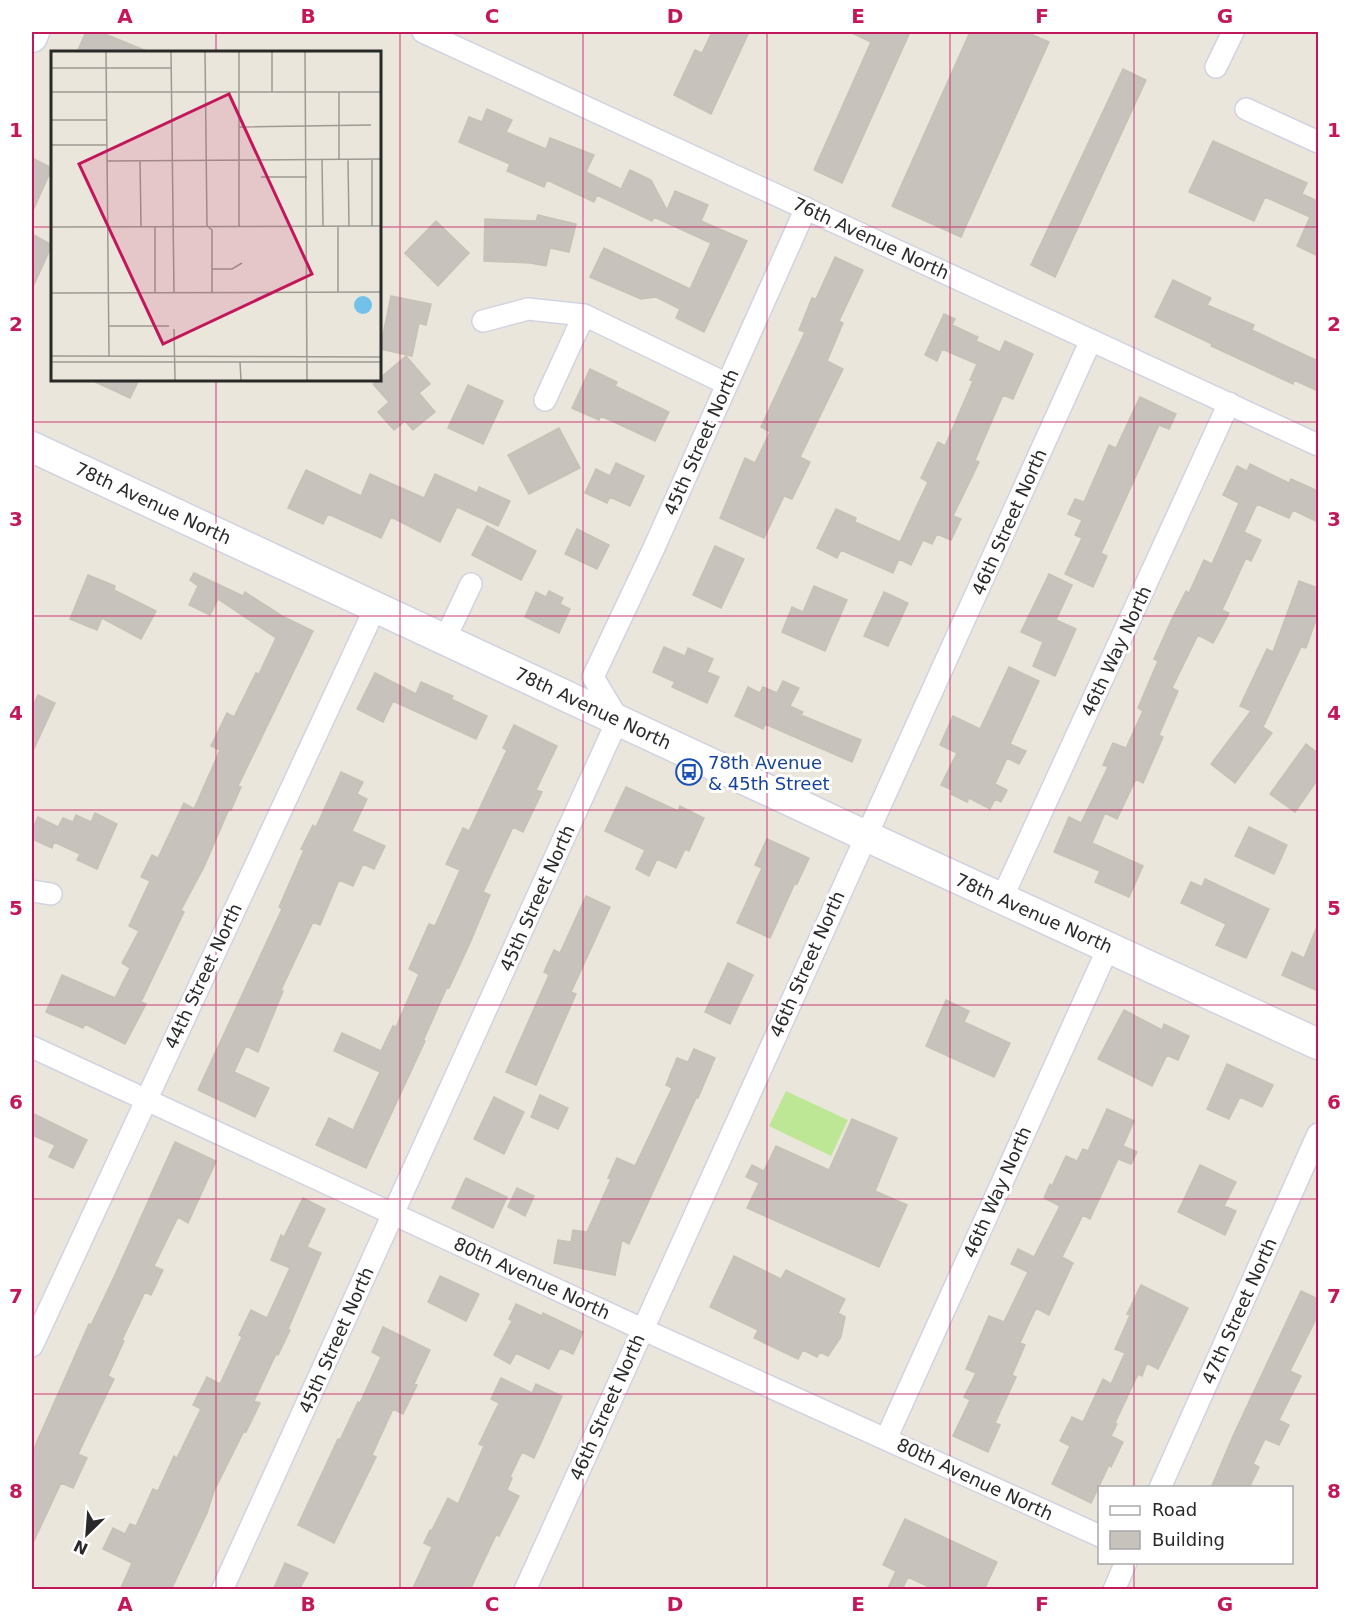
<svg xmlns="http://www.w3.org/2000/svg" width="1350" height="1621" viewBox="0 0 1350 1621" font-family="'DejaVu Sans',sans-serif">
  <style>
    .pitch { fill: #bee795 }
    .building { fill: #c7c2bb; stroke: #c6c2b5; stroke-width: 1.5 }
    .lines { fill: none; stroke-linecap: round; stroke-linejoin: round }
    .street-casing { stroke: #d1d3e2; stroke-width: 24 }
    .secondary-casing { stroke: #d1d3e2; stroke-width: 33 }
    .street { stroke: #fff; stroke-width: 21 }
    .secondary { stroke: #fff; stroke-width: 30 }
    .grid { fill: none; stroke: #c2185b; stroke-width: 1.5; stroke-opacity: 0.55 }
    .labels { text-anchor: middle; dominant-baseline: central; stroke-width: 6; stroke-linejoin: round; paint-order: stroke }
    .street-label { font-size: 18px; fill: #292929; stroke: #fff }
    .transit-label { font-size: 18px; fill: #164399; stroke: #fff; text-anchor: start }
    .inset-road { fill: none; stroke: #9d9a94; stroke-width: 1.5 }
    .view { fill: #c2185b; fill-opacity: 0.15; stroke: #c2185b; stroke-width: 3 }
    .inset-edge { fill: none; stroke: #292929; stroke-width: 3 }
    .neatline { fill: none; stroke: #c2185b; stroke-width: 2 }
    .grid-label { font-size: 20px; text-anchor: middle; font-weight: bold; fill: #c2185b }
  </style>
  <rect width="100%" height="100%" fill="#ebe6dc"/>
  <!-- pitch -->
  <path class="pitch" d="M786 1091 848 1120 831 1156 769 1126Z"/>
  <!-- building -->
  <path class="building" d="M86 32H100L149 52H77Z
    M712 32H749L711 114 674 95 695 50 702 53Z
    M850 32H910L842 183 814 170 871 42Z
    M970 32H1026L1049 42 961 237 892 206Z
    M1123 69 1146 80 1055 277 1031 265Z
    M487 109 512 120 506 132 546 149 550 138 594 155 586 172 621 189 630 170 651 180 667 210 675 191 708 205 701 221 747 241 704 332 676 318 680 309 656 297 641 299 590 277 604 248 690 289 711 243 654 217 652 221 597 195 594 202 547 180 544 187 507 171 510 164 459 142 469 117 482 122Z
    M1213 141 1307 183 1302 194 1317 201 1318 198V256L1297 246 1310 217 1265 197 1254 221 1189 192Z
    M32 158 52 168 32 213Z
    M538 215 576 224 569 252 550 248 546 266 530 263 484 261 485 219 536 221Z
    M436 221 469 253 438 286 405 253Z
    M32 234 52 245 32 289Z
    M835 257 863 270 839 321 843 323 827 361 843 369 800 457 810 462 792 499 784 496 764 538 720 518 745 458 755 463 770 432 761 427 805 332 799 330 812 298 816 299Z
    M1173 280 1211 298 1207 305 1254 325 1252 330 1318 361V391L1294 380 1293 384 1211 346 1212 344 1155 317Z
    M391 296 431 304 426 325 419 323 412 356 380 349Z
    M944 314 955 319 952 325 978 337 976 341 1000 352 1005 341 1033 354 1013 399 1003 395 975 460 979 462 953 516 961 519 951 540 937 534 932 544 923 540 911 565 899 559 893 573 841 550 837 558 817 548 836 509 856 518 855 522 900 542 928 482 921 478 938 442 945 446 973 381 970 380 977 364 942 349 937 361 925 355Z
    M406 356 430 384 419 393 435 412 413 430 405 421 394 430 378 412 389 402 373 384Z
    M590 369 617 382 615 386 669 412 655 441 601 416 599 420 572 408Z
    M91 380H139L130 398Z
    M468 385 503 401 483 444 448 428Z
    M1140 397 1176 414 1169 429 1159 425 1101 553 1107 556 1093 587 1065 574 1082 538 1075 535 1082 520 1068 514 1075 499 1084 502 1109 445 1116 448Z
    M559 428 580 468 529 494 508 455Z
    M616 463 644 476 630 506 610 497 607 503 585 493 596 469 610 476Z
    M1250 464 1289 483 1291 479 1318 491V522L1293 510 1289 518 1257 504 1244 532 1261 540 1251 561 1246 558 1222 610 1229 613 1213 643 1198 635 1172 688 1178 691 1159 735 1163 737 1143 783 1136 779 1117 819 1105 813 1092 843 1143 866 1129 897 1095 882 1100 871 1054 852 1069 817 1081 823 1108 767 1103 765 1113 743 1126 748 1143 711 1138 708 1158 661 1154 659 1171 621 1186 591 1189 593 1204 560 1212 564 1239 503 1223 495 1237 466 1247 471Z
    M306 470 361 496 370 474 424 498 435 474 477 493 479 487 510 501 498 526 457 507 440 542 391 517 381 538 328 514 323 524 288 508Z
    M487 526 536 551 521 580 472 555Z
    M577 529 609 545 597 569 565 554Z
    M715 546 744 559 721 608 693 595Z
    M194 573 243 596 245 592 282 616 313 631 238 786 241 787 231 810 229 809 204 867 181 910 184 912 141 1002 146 1004 125 1044 85 1024 83 1028 46 1012 62 975 115 998 130 968 122 963 139 931 129 926 150 881 141 877 152 855 158 858 184 803 194 809 220 750 211 746 227 713 234 717 256 673 259 674 276 638 218 599 210 615 189 605 198 586 190 580Z
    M1049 574 1072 585 1056 620 1076 629 1055 676 1033 666 1043 642 1021 632Z
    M88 575 115 586 114 590 156 611 141 639 102 618 97 630 70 619Z
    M1299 581 1318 588V614L1306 648 1301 647 1263 727 1272 733 1235 783 1211 764 1251 711 1240 706 1267 649 1273 652Z
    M814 586 847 600 825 651 782 632 792 607 803 612Z
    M549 591 563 598 560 604 570 609 559 633 525 617 536 592 546 597Z
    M884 592 908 603 888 646 864 636Z
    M664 647 685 656 688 648 713 659 707 672 719 677 707 703 672 687 675 682 653 672Z
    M1009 667 1039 681 1010 744 1026 751 1019 764 1007 758 995 784 1007 790 1001 802 995 799 990 809 969 798 967 802 951 794 952 790 941 785 957 753 940 745 953 716 980 729Z
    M375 673 416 694 421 682 453 696 451 699 487 716 476 739 393 701 383 722 357 709Z
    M783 681 799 688 790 706 803 712 801 715 861 740 852 762 765 724 763 729 735 716 748 687 760 693 763 687 777 693Z
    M38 695 55 703 32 753V708Z
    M514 725 557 746 536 790 542 792 523 832 513 827 483 892 490 895 470 943 449 988 447 987 423 1041H425L366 1168 316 1145 329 1118 353 1130 380 1072 334 1051 342 1033 381 1051 393 1026 396 1027 419 974 409 969 429 924 435 926 460 870 446 864 463 828 469 831 507 750 503 748Z
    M1306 744 1318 753V779L1295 812 1270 794Z
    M341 772 363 782 357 794 367 799 352 831 385 846 374 869 363 864 353 886 339 880 320 925 313 922 281 990 283 991 258 1052 246 1046 234 1072 269 1088 255 1117 198 1090 282 909 279 907 304 850 301 849 313 825 316 827Z
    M626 787 678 811 680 806 704 818 689 851 685 849 676 868 657 859 649 876 636 869 645 850 605 831Z
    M95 813 117 824 97 869 77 860 80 854 54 842 52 848 32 839V830L38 817 58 827 63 818 73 822 76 815 91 822Z
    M1249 827 1287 845 1274 874 1235 856Z
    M767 839 809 858 797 884 795 883 770 938 737 923 762 868 755 865Z
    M1205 879 1269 909 1246 958 1216 945 1226 924 1181 903 1191 882 1202 887Z
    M586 896 610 907 571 992 576 994 536 1085 506 1072 549 975 544 972 554 950 560 953Z
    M1318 924V991L1282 975 1292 952 1304 958Z
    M728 963 753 975 730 1024 705 1012Z
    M946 1000 969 1011 964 1022 1010 1043 994 1077 926 1046Z
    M1124 1010 1162 1030 1164 1024 1189 1036 1178 1060 1167 1055 1152 1086 1098 1059Z
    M694 1049 715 1058 698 1098H696L629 1244 622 1240 615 1275 554 1263 558 1240 571 1242 573 1230 587 1232 611 1179 608 1178 617 1158 635 1166 672 1088 666 1085 677 1058 688 1062Z
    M1227 1064 1273 1085 1262 1107 1240 1097 1229 1119 1207 1109Z
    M540 1095 568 1108 558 1129 531 1117Z
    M494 1097 524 1112 504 1154 474 1139Z
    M1107 1109 1134 1121 1123 1146 1137 1152 1131 1164 1118 1159 1090 1219 1083 1215 1062 1257 1073 1263 1049 1315 1036 1308 1020 1343 1025 1345 1012 1375 1016 1377 995 1423 1000 1425 988 1452 953 1436 970 1400 964 1397 976 1373 966 1369 989 1316 1004 1322 1028 1272 1011 1264 1018 1249 1034 1257 1060 1206 1044 1198 1050 1184 1052 1186 1066 1156 1077 1161 1083 1149 1088 1151Z
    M32 1113 87 1140 73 1168 49 1157 55 1145 32 1135Z
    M852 1119 897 1138 875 1191 907 1205 879 1267 747 1208 759 1183 746 1177 752 1165 764 1171 776 1146 829 1170Z
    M175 1142 216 1161 188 1223 178 1217 154 1266 163 1270 151 1295 145 1292 122 1340 124 1341 108 1376 114 1379 78 1454 87 1458 73 1488 61 1483 32 1545V1453L89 1324 91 1325 114 1277Z
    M1200 1165 1236 1182 1224 1206 1236 1211 1225 1235 1178 1212Z
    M466 1178 507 1197 493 1228 452 1208Z
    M517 1188 534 1196 525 1216 508 1207Z
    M303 1198 325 1209 307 1247 321 1253 288 1329 290 1330 278 1355 276 1354 254 1401 260 1403 246 1432 244 1431 214 1491 207 1513 171 1590H120L132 1563 103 1549 113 1528 125 1534 130 1524 136 1526 153 1489 158 1491 174 1456 177 1458 201 1409 193 1405 207 1377 220 1384 242 1337 239 1335 251 1310 267 1318 290 1268 271 1260 281 1235 284 1237Z
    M734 1256 781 1279 786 1270 845 1299 838 1313 845 1317 841 1337 828 1356 820 1352 817 1357 803 1350 798 1359 754 1338 758 1330 710 1307Z
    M440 1276 479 1294 466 1321 428 1302Z
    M1141 1285 1188 1308 1158 1369 1147 1363 1142 1376 1138 1374 1115 1423 1117 1424 1111 1436 1123 1442 1111 1467 1109 1465 1091 1503 1052 1484 1070 1446 1060 1441 1072 1417 1083 1422 1103 1379 1111 1384 1125 1353 1115 1349 1130 1315 1127 1314Z
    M1301 1291 1318 1299V1315L1290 1371 1301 1376 1279 1420 1289 1425 1279 1445 1265 1439 1253 1464 1259 1467 1249 1488H1211L1233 1436Z
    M516 1304 542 1316 543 1313 583 1332 573 1354 560 1348 549 1369 516 1353 510 1364 494 1355 512 1321 509 1319Z
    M383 1327 430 1350 414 1384 417 1385 403 1414 393 1409 372 1455 376 1457 334 1543 298 1525 338 1439 340 1440 358 1402 360 1403 381 1357 372 1352Z
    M501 1378 532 1393 536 1384 562 1396 534 1458 522 1452 510 1477 512 1478 507 1490 519 1496 499 1536 496 1535 470 1590H412L432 1547 424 1543 430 1530H432L448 1498 458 1504 484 1446 479 1444 499 1403 491 1399Z
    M905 1519 997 1562 984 1590H935L908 1577 902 1590H887L896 1571 883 1565Z
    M285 1563 308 1573 299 1590H273Z"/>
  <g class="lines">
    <!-- street casing -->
    <g class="street-casing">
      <path id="street" d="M423 32 1318 445
        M1216 67 1233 32
        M1246 109 1318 142
        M483 321 528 309 584 315 727 384
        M545 400 584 315
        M445 639 471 584
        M32 891 51 894
        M1002 898 1229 403
        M32 1047 642 1329 1100 1536
        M32 1346 376 606
        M886 1439 1109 946
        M1160 1488 1318 1134
        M222 1590 618 719 593 677 653 550 806 208
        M525 1590 1091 340
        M1114 1590 1126 1562"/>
    </g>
    <!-- secondary casing -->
    <g class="secondary-casing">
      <path id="secondary" d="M32 37 34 32
        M32 447 866 836 1318 1044"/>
    </g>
    <!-- street -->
    <use href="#street" class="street"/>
    <!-- secondary -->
    <use href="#secondary" class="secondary"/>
  </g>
  <!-- grid -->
  <path class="grid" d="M216 32V52M400 32V1590M583 32V1590M767 32V1590M950 32V1590M1134 32V1488M32 227H52M380 227H1318M216 380V1590M32 422H1318M32 616H1318M32 810H1318M32 1005H1318M32 1199H1318M32 1394H1318M1134 1562V1590"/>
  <!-- icons -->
  <defs>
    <g id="bus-ring" transform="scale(1.35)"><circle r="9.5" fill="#fff" stroke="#1a4fb4" stroke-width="1.5"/><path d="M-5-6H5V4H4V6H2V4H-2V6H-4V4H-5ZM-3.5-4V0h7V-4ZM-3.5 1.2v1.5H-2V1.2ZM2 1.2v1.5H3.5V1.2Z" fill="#1a4fb4"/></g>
  </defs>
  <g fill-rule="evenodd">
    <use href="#bus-ring" x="689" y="772"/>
  </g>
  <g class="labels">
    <!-- street labels -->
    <g class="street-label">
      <text transform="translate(871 238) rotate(25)">76th Avenue North</text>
      <text transform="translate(701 442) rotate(-66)">45th Street North</text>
      <text transform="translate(153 503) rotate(25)">78th Avenue North</text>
      <text transform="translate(1009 522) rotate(-66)">46th Street North</text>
      <text transform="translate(1116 651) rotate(-65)">46th Way North</text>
      <text transform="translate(593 708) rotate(25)">78th Avenue North</text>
      <text transform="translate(537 898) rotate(-66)">45th Street North</text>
      <text transform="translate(1034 913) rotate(24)">78th Avenue North</text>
      <text transform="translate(807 964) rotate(-66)">46th Street North</text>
      <text transform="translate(203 976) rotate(-65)">44th Street North</text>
      <text transform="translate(997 1192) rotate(-66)">46th Way North</text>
      <text transform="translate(532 1278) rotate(25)">80th Avenue North</text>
      <text transform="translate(1239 1311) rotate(-66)">47th Street North</text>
      <text transform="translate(336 1340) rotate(-66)">45th Street North</text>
      <text transform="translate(607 1407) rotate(-66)">46th Street North</text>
      <text transform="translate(975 1479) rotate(25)">80th Avenue North</text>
    </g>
    <!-- transit labels -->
    <g class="transit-label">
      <text x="708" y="762">78th Avenue<tspan x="708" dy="21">&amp; 45th Street</tspan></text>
    </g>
  </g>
  <!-- overview -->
  <g transform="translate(51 51)">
    <rect width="330" height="330" fill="#ebe6dc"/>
    <path d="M303 254a9 9 0 1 1 18 0a9 9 0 1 1-18 0Z" fill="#71c1ea"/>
    <path class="inset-road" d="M55 1 58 305M120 1 123 242M154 1 156 175 161 179V241M188 1V175M221 1V41M254 1 256 329M0 17H120M0 41H330M288 41V108M0 69H56M188 76 320 74M0 94H56M271 108 272 175M297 108 298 175M89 109 90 175M56 110 330 108M210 126H256M104 175V242M287 175V241M321 175V108M0 176 330 175M161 218H181L191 212M0 242 330 241M57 275H118M123 278 124 329M0 305 330 306M0 311H330M189 311 190 329"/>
    <path class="view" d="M178 43 261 223 112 293 28 113Z"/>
    <rect width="330" height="330" class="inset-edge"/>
  </g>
  <!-- border -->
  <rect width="1350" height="1621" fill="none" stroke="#ffffff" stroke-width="66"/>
  <!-- legend -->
  <rect x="1098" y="1486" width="195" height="78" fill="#ffffff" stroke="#a9a9a9" stroke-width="1.5"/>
  <rect x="1110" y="1506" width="30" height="9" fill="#ffffff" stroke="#a9a9a9" stroke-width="1.5"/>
  <text x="1152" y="1516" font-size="18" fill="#292929">Road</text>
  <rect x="1110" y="1531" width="30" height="18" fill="#c7c2bb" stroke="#a9a9a9" stroke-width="1.5"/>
  <text x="1152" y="1546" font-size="18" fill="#292929">Building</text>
  <!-- north arrow -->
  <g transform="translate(87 1534) rotate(205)" stroke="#ffffff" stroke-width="4.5" paint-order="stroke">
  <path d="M0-4.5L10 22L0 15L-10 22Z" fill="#292929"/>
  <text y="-9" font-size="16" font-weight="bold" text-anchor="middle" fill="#292929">N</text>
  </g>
  <rect x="33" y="33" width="1284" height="1555" class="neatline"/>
  <g class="grid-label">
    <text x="125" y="23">A</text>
    <text x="308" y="23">B</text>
    <text x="492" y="23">C</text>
    <text x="675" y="23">D</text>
    <text x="858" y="23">E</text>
    <text x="1042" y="23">F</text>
    <text x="1225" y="23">G</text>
    <text x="16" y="137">1</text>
    <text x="1334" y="137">1</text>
    <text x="16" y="331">2</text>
    <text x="1334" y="331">2</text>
    <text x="16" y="526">3</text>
    <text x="1334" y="526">3</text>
    <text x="16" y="720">4</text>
    <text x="1334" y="720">4</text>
    <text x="16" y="915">5</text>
    <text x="1334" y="915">5</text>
    <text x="16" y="1109">6</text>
    <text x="1334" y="1109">6</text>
    <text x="16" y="1303">7</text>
    <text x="1334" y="1303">7</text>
    <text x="16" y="1498">8</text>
    <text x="1334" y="1498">8</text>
    <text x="125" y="1611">A</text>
    <text x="308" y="1611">B</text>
    <text x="492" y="1611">C</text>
    <text x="675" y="1611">D</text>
    <text x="858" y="1611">E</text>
    <text x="1042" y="1611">F</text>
    <text x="1225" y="1611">G</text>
  </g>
</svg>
